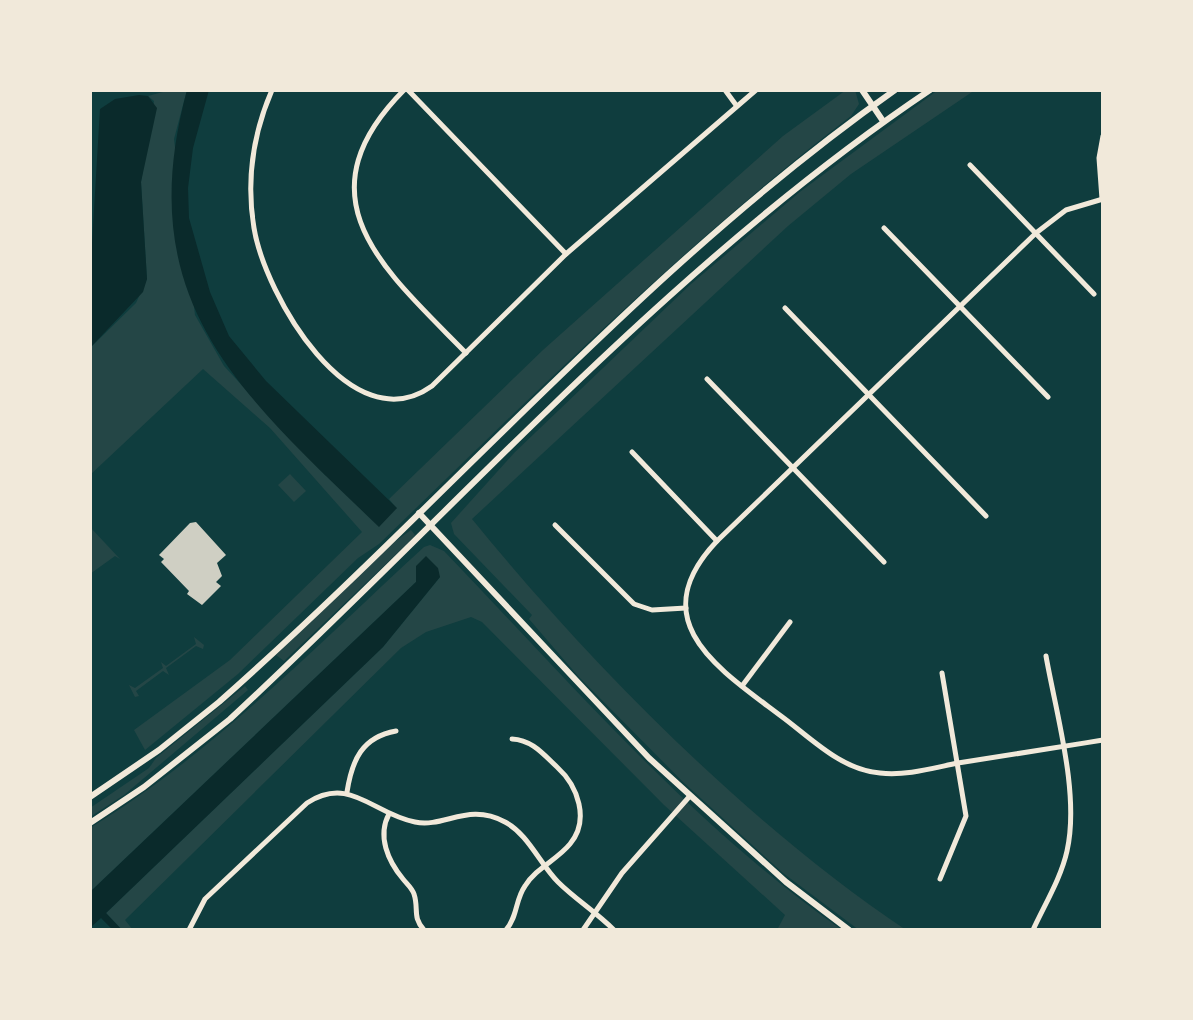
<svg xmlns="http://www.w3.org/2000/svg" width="1193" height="1020" viewBox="0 0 1193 1020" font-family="'Asap Condensed',sans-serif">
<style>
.green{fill:#244646}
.water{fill:#0a2a2b}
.building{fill:#cfcfc3}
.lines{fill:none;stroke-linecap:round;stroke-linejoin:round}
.minor{stroke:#f1e9da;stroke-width:5}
.tertiary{stroke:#f1e9da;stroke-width:6}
.secondary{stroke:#f1e9da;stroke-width:6}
</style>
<rect width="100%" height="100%" fill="#0f3d3e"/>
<g class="green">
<path d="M 170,90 L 187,90 L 174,139 L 195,315 L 224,366 L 325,475 L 397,509 L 389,499 L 543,350 L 783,136 L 846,90 L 855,90 L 859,104 L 851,116 C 682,246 532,396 379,544 L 358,558 L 238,674 L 145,750 L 134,730 L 230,660 L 362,532 L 270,428 L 203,369 L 90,475 L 90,348 L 136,303 L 147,279 L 141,182 L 154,101 L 148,96 Z"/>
<path d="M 938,90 L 975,90 L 851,174 L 788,226 L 472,519 C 592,666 748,824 906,930 L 859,930 L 783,873 L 683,782 L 578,676 L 529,619 L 532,615 L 454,534 L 451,523 L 515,452 L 691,284 L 801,191 Z"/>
<polygon points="290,474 306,491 294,502 278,485"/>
<polygon points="90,527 120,559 115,556 90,574"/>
<polygon points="411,530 415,535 412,539 284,661 276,655 393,543"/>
<path d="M 430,545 L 444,551 C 571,683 691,824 842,930 L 777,930 L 785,915 L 664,805 L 482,622 L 471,617 L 426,632 L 401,648 L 125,920 L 133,930 L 122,930 L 106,913 L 383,647 L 440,577 L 418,573 L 416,582 L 90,892 L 90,828 C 215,752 317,645 424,547 Z"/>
<polygon points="194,637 204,645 203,649 196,646 166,668 169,675 163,671 136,691 139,696 135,697 129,685 135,688 163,668 161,662 166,666 196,644"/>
<polygon points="245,686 248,690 124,795 90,817 90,808 149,768 156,758"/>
</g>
<g class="water">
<path d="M 187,90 L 209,90 L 193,148 L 188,188 L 189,218 L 210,292 L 229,336 L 266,381 L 397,508 L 379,527 C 239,392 130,301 187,90 Z"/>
<polygon points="139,95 148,96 157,108 141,182 147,279 143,292 90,348 90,277 100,109 115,99"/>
<polygon points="426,556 438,568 440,577 383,647 106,913 122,930 113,930 101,918 90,928 90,892 416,582 416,566"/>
</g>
<polygon class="building" points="196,522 226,555 217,563 222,576 216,582 221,586 202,605 187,594 189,591 161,562 164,559 159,555 190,523"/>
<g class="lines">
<g class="minor">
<path d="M 272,90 C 253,134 246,180 254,228 C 265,295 351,444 432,386 L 566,254 L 756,90"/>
<path d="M 404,90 C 296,199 386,271 466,353"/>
<polyline points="408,90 566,254"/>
<polyline points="725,90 736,105"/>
<polyline points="970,165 1094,294"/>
<polyline points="1102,199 1099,158 1103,136"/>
<path d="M 1103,199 L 1066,210 L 1036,233 L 717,541 C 641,621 719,669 781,716 C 811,738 841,770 880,773 C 906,776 933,768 958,763 C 1007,755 1055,748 1103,740"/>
<polyline points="884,228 1048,397"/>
<polyline points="785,308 986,516"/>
<polyline points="707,379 884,562"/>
<polyline points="632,452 717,541"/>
<polyline points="555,525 634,604 652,610 686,608"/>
<polyline points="742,686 790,622"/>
<path d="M 347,792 C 352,760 362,737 396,731"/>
<path d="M 389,814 C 377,836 388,861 403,879 C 407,884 412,888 414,894 C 419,909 412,917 424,930"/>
<polyline points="940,879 966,816 942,673"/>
<path d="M 189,930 L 205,899 L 307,803 C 350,775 373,814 415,822 C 445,828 468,802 505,822 C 528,834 540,864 558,882 C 575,899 596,912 614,930"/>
<path d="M 506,930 C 518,916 515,900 525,886 C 536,868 557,860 570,844 C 590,820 578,786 557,767 C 543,754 532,740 512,739"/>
<polyline points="583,930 622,873 689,797"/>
<path d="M 1033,930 C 1045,904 1061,878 1067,851 C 1080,794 1056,713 1046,656"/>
</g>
<g class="tertiary">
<polyline points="862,90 883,121"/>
<polyline points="419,513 649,758 786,882 849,930"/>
</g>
<g class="secondary">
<path d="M 90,797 L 159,750 L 219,702 C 447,501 645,266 895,90"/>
<path d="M 90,823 L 144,787 L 230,719 C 460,506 669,265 930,90"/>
</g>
</g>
<rect width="1193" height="1020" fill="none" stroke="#f1e9da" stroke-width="184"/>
</svg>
